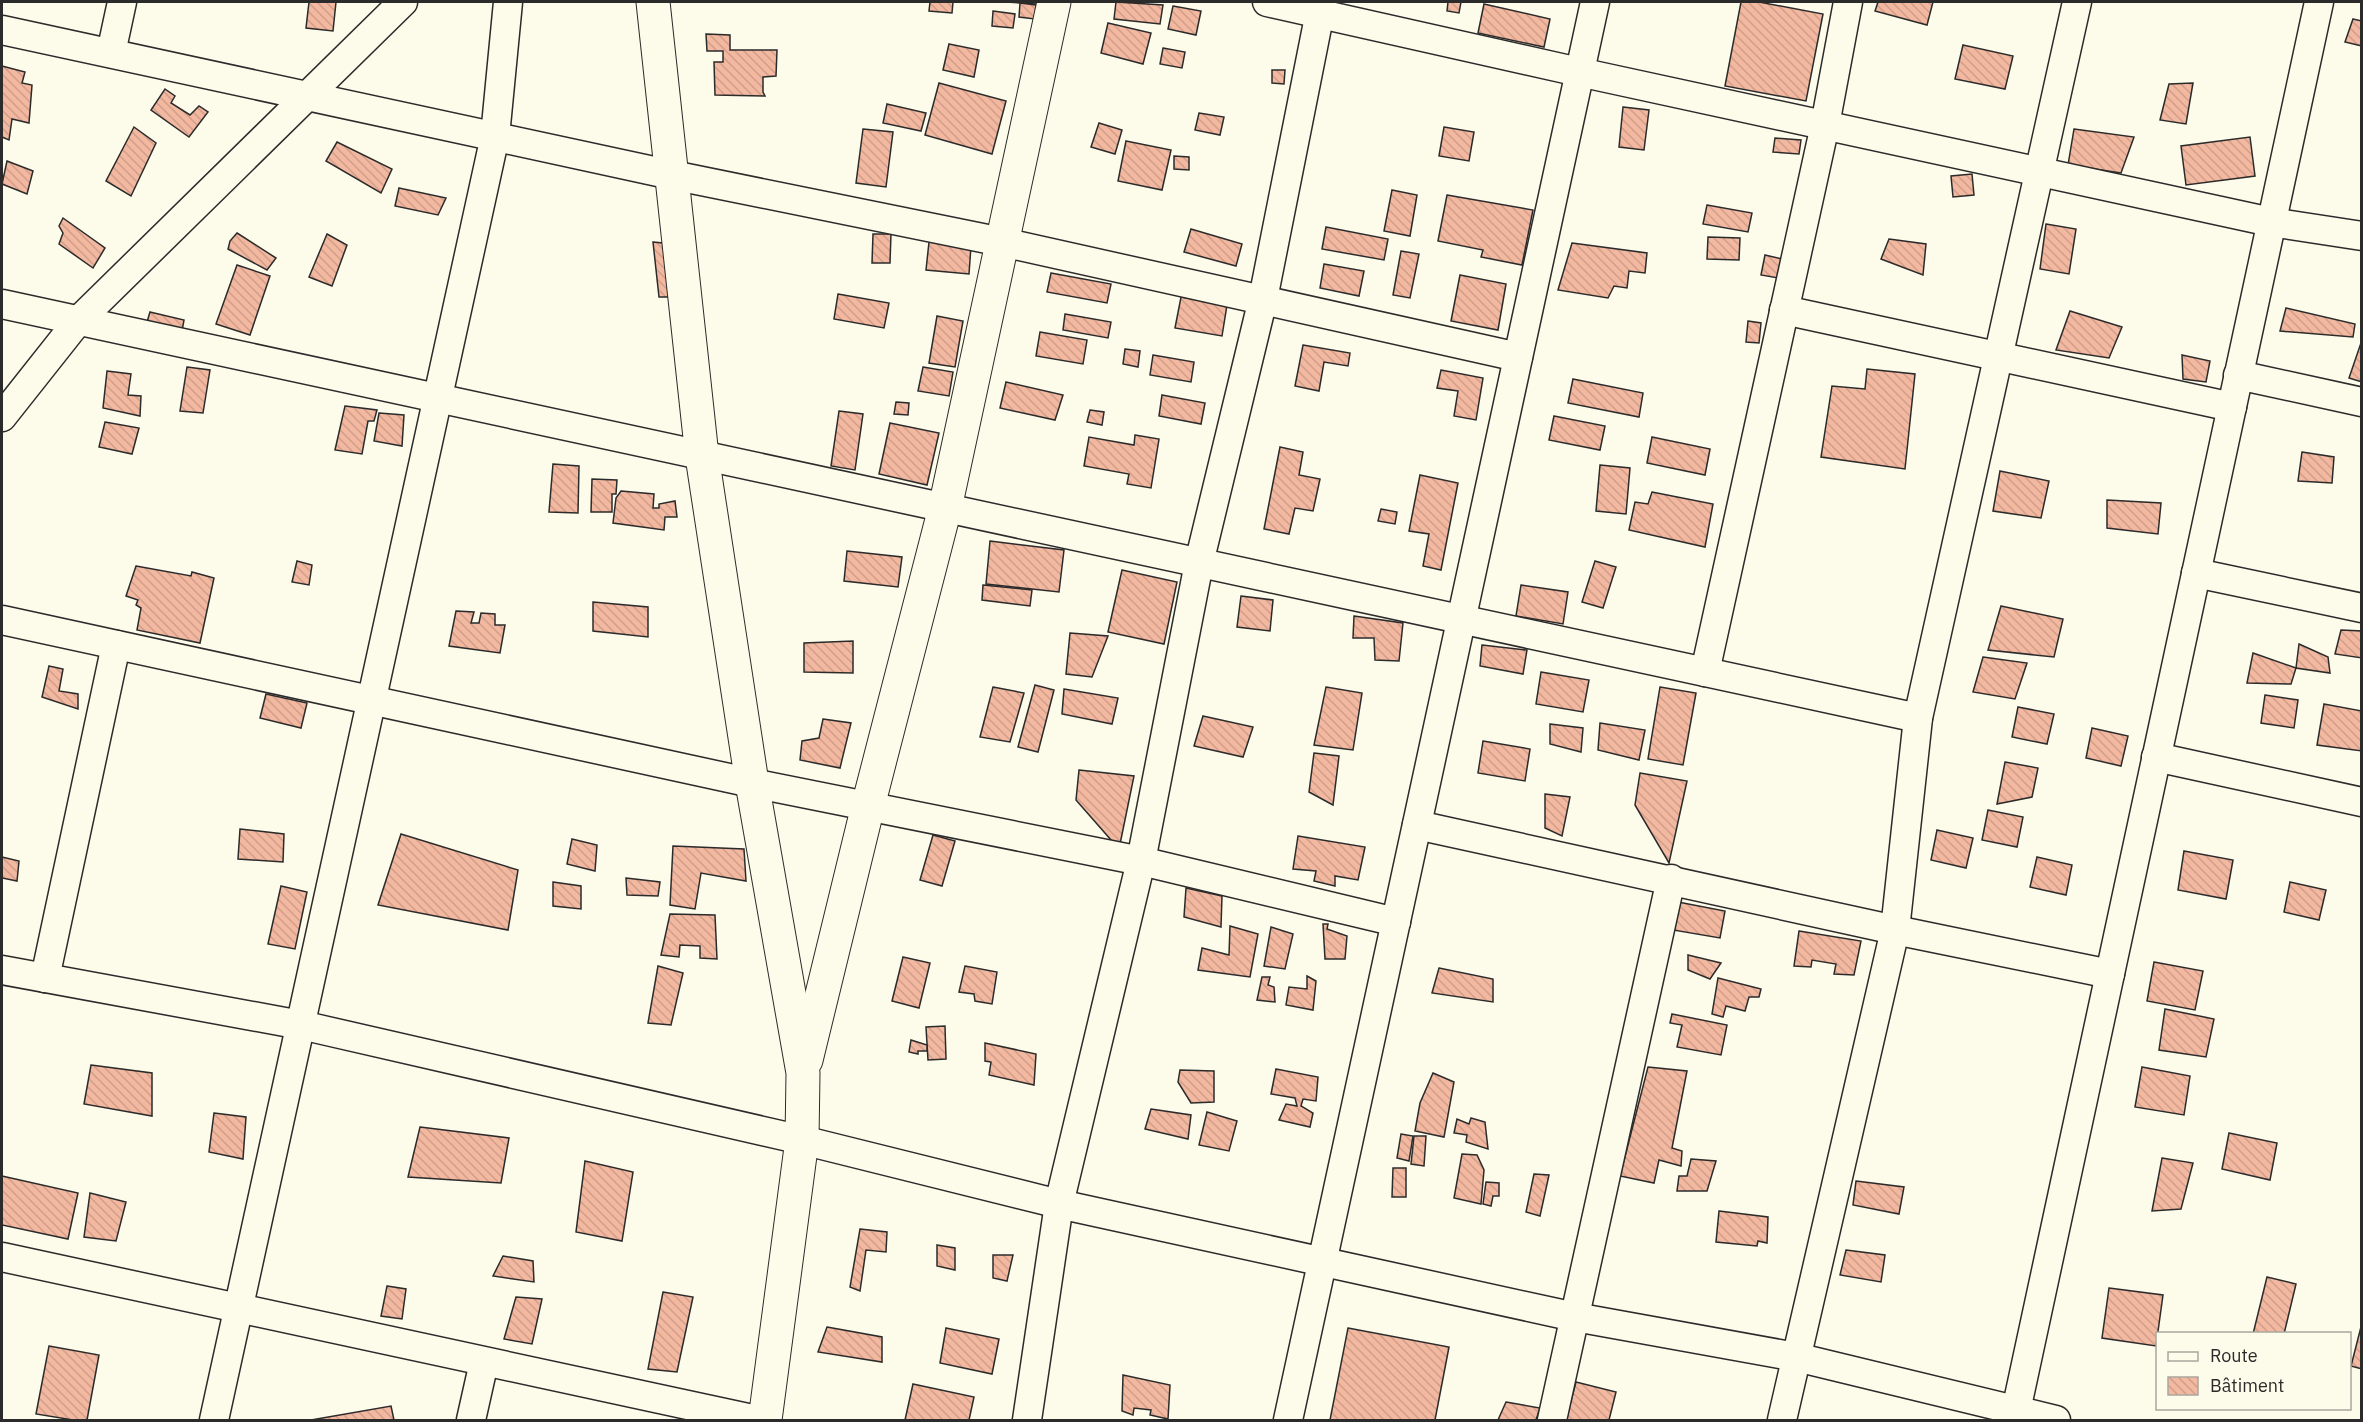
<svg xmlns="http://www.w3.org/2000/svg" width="2363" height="1422" viewBox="0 0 2363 1422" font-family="'IBM Plex Sans',sans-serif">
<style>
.building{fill:url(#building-back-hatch);stroke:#2b2b2b;stroke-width:1.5}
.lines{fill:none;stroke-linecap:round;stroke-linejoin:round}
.minor-casing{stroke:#2b2b2b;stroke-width:31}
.major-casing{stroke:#2b2b2b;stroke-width:35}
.minor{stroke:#fdfbea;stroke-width:28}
.major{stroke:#fdfbea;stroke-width:33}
</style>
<defs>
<pattern id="building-back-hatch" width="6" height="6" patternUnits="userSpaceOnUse" patternTransform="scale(1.5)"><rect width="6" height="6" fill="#f2b8a0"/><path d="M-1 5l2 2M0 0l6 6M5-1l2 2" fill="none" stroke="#d09e8a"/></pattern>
</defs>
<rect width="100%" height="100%" fill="#fdfbea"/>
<g class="building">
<polygon points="309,2 336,2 333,31 306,28"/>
<polygon points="930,2 953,2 952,13 929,11"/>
<polygon points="1006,2 1037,2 1036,4"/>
<polygon points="1116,2 1163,5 1160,24 1114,19"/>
<polygon points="1448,2 1461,2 1459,13 1447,11"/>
<polygon points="1741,2 1759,2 1823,14 1806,101 1725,86"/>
<polygon points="1878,2 1933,2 1927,25 1875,11"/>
<polygon points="1020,3 1036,5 1035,19 1019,17"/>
<polygon points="1484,4 1550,19 1544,47 1478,33"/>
<polygon points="1173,6 1201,11 1196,35 1168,29"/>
<polygon points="993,11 1015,14 1013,28 992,26"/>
<polygon points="2353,19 2362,21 2362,46 2345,42"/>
<polygon points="1108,23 1151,33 1143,64 1101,53"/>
<polygon points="706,34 730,35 730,50 777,50 776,76 763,77 763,92 765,96 715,95 714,62 723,62 723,51 707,51"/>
<polygon points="949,44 979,50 974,77 943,70"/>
<polygon points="1963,45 2013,56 2005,89 1955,79"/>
<polygon points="1163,48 1185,52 1182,68 1160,64"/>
<polygon points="2,66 25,72 22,83 32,85 29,123 12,119 9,140 2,137"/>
<polygon points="1272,70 1285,70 1284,84 1272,83"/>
<polygon points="939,83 1006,101 992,154 925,135"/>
<polygon points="2193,83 2186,124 2160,120 2169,84"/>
<polygon points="165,89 175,96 171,103 190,115 199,106 208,112 189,137 151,110"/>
<polygon points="887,104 926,113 921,131 883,123"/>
<polygon points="1623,107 1649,110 1644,150 1619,147"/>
<polygon points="1199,113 1224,117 1220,135 1195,130"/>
<polygon points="1099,123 1122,130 1115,154 1091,147"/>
<polygon points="134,127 156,143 131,196 106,181"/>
<polygon points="1444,127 1474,132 1469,161 1439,156"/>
<polygon points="863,129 893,132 886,187 856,183"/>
<polygon points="2074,129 2134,137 2121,173 2068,165"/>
<polygon points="2250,137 2255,176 2186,185 2181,146"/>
<polygon points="1775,138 1801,140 1799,154 1773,152"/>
<polygon points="1126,141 1171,150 1162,190 1118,181"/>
<polygon points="337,142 392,169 381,193 326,161"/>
<polygon points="1174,156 1189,157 1189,170 1174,169"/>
<polygon points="7,161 33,171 27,194 2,184"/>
<polygon points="1972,174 1974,195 1953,197 1951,176"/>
<polygon points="399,188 446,198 438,215 395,206"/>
<polygon points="1392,190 1417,195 1410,236 1384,231"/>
<polygon points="1447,195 1533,210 1522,265 1481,257 1483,250 1438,241"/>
<polygon points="1707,205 1752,213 1748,232 1703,224"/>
<polygon points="63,218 105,248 93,268 59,244 63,233 59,226"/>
<polygon points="2046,224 2076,229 2069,274 2040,269"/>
<polygon points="1326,227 1388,239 1384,260 1322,249"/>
<polygon points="1191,229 1242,244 1236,266 1184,252"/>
<polygon points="237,233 276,258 267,270 228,249 230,241"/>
<polygon points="327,234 347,245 332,286 309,277"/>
<polygon points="873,234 891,234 890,263 872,263"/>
<polygon points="1708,237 1740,238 1739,260 1707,259"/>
<polygon points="1889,239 1926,244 1923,275 1881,259"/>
<polygon points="653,242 663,243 669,297 659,297"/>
<polygon points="929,242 971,246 969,274 926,270"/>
<polygon points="1572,243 1647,253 1645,273 1629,271 1627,288 1614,286 1608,298 1558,290"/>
<polygon points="1401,251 1419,254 1410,298 1393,295"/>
<polygon points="1765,255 1782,259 1778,278 1761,275"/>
<polygon points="1324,264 1364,271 1359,296 1320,288"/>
<polygon points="237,265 270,276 250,335 216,324"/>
<polygon points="1051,273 1111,284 1107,303 1047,292"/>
<polygon points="1460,275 1506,284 1498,330 1451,321"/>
<polygon points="838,294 889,303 884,328 834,319"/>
<polygon points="1181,297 1227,305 1222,336 1175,328"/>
<polygon points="2286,308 2355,324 2353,337 2280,331"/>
<polygon points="2070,311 2122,327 2109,358 2056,350"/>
<polygon points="150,312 184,320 182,331 147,322"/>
<polygon points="1065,314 1111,322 1108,338 1063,330"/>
<polygon points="937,316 963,321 955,367 929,363"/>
<polygon points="1748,321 1761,323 1759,343 1746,342"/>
<polygon points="1040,332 1087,340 1083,364 1036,356"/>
<polygon points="2362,340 2362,382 2349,378"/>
<polygon points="1303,345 1350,353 1348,366 1324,362 1319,391 1295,386"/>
<polygon points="1125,349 1140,351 1138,367 1123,364"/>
<polygon points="1153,355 1194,362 1191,382 1150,375"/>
<polygon points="2182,355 2210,361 2206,382 2183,379"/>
<polygon points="187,367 210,370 203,413 180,411"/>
<polygon points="923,367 953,372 949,396 918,391"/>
<polygon points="1867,369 1915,374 1905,469 1821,457 1832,386 1865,389"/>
<polygon points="1441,370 1483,378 1476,420 1454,416 1458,391 1437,388"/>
<polygon points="107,371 131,374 128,395 141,396 140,416 103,408"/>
<polygon points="1573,379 1643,393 1639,417 1568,403"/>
<polygon points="1006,382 1063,395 1055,420 1000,408"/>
<polygon points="1162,395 1205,403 1201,424 1159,416"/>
<polygon points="896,402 909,403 908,415 894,414"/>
<polygon points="345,406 377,410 374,421 368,421 362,454 335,450"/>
<polygon points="1090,410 1104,412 1102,425 1087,422"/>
<polygon points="839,411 863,414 855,470 831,466"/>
<polygon points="379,413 404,415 402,446 374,441"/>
<polygon points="1554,416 1605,426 1600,450 1549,440"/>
<polygon points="105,422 139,428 132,454 99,447"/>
<polygon points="890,423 939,433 927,485 879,474"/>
<polygon points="1135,435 1159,439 1151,488 1127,484 1129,474 1084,466 1089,437 1134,445"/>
<polygon points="1652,437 1710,449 1705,475 1647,463"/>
<polygon points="1280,447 1303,452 1299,475 1320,479 1313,511 1295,508 1289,534 1264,529"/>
<polygon points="2302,452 2334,457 2332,483 2298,481"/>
<polygon points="553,464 579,466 578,513 549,512"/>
<polygon points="1600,465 1630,468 1626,514 1596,511"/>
<polygon points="2000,471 2049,481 2041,518 1993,511"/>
<polygon points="1420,475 1458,483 1441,570 1423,566 1429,534 1409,531"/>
<polygon points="592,479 617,480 616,494 612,494 612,512 591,512"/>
<polygon points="621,491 654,494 653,508 659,508 659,504 675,501 677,517 665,517 664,530 613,523 616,498"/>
<polygon points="1652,492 1713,504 1705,547 1629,530 1635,502 1648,504"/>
<polygon points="2107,500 2161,503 2158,534 2107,528"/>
<polygon points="1381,509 1397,512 1395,524 1378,521"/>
<polygon points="990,541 1064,550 1059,592 986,584"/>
<polygon points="847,551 902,557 898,587 844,581"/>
<polygon points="297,561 312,565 309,585 292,582"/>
<polygon points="1595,561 1616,567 1603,608 1582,602"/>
<polygon points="136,566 191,576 192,572 214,578 200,643 137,630 141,608 136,605 138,600 126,596"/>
<polygon points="1122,570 1177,582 1164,644 1108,632"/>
<polygon points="983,585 1032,590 1030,606 982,600"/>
<polygon points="1521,585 1568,592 1563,624 1516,616"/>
<polygon points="1241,596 1273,600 1270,631 1237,627"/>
<polygon points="593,602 648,607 648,637 593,631"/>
<polygon points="2001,606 2063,619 2054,657 1988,650"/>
<polygon points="456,611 474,612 471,623 479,623 481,613 495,614 495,625 505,625 500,653 449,646"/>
<polygon points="1354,616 1403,623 1399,661 1375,660 1374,638 1353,638"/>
<polygon points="2341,630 2362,631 2362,658 2335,654"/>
<polygon points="1070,633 1108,636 1092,677 1066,674"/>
<polygon points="853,641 853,673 804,672 804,643"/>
<polygon points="2299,644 2328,657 2330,673 2296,668"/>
<polygon points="1482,645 1527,650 1523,674 1480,666"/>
<polygon points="2253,653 2296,668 2291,684 2247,683"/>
<polygon points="1983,657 2027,663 2015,699 1973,692"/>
<polygon points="49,666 63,669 59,691 78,694 78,709 42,697"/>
<polygon points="1541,672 1589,680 1583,712 1536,704"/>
<polygon points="1035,685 1054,690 1038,752 1018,747"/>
<polygon points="993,687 1024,693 1010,742 980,737"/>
<polygon points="1326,687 1362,693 1353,750 1314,745"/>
<polygon points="1660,687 1696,693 1683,765 1648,759"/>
<polygon points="1064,689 1118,698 1112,724 1062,714"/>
<polygon points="266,694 307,703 301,728 260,718"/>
<polygon points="2265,695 2298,700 2294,728 2261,723"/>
<polygon points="2324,704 2362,711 2362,751 2317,745"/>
<polygon points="2018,707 2054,714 2047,744 2012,737"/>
<polygon points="1203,716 1253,727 1243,757 1194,746"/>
<polygon points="823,719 851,723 840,768 800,760 802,741 819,738"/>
<polygon points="1600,723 1645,730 1639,760 1598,750"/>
<polygon points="1550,724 1583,728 1581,752 1550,744"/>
<polygon points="2092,728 2128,736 2121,766 2086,758"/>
<polygon points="1483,741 1530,749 1525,781 1478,773"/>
<polygon points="1314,753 1339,756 1333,805 1309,792"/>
<polygon points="2005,762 2038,768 2032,797 1997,804"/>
<polygon points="1079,770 1134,776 1119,849 1076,800"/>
<polygon points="1640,773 1687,781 1669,863 1635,805"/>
<polygon points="1545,794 1570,797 1562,836 1545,828"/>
<polygon points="1988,810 2023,817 2017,847 1982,840"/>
<polygon points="240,829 284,834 283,862 238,859"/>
<polygon points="1937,830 1973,838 1966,868 1931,860"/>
<polygon points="401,834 518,870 508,930 378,905"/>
<polygon points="933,835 955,841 942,886 920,880"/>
<polygon points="1298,836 1365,847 1358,880 1335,876 1335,886 1314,881 1316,871 1293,869"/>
<polygon points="572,839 597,845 595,871 567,864"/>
<polygon points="673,846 744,849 746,881 701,873 695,909 670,905"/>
<polygon points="2184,851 2233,860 2226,899 2178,890"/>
<polygon points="2,857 19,861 17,881 2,878"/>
<polygon points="2037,857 2072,865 2066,895 2030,887"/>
<polygon points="626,878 660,882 658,896 627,895"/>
<polygon points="553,882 581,886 581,909 553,906"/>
<polygon points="2290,882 2326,890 2319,920 2284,912"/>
<polygon points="281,886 307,892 295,949 268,944"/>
<polygon points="1186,888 1222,896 1221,927 1184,917"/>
<polygon points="1678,902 1725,911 1720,938 1673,930"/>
<polygon points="670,914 715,915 717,959 700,958 700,946 680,945 679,957 661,955"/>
<polygon points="1323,924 1328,924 1327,929 1347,936 1345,959 1325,959"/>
<polygon points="1230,926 1258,934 1250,977 1198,970 1202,948 1229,955"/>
<polygon points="1271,927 1293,934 1285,969 1264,966"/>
<polygon points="1799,931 1861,941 1854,975 1834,974 1836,964 1812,960 1811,967 1794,966"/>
<polygon points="1688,955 1721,963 1710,979 1688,970"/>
<polygon points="903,957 930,963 919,1008 892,1001"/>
<polygon points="2154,962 2203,971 2195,1010 2147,1001"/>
<polygon points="658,966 683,973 671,1025 648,1023"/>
<polygon points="965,966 997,972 992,1004 975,1001 974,994 959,992"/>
<polygon points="1439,968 1493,979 1493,1002 1432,993"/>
<polygon points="1307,976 1316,981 1313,1010 1286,1005 1289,987 1307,989"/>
<polygon points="1262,977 1270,977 1268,985 1274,987 1275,1002 1257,1000"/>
<polygon points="1718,978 1761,989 1759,997 1749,997 1745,1011 1726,1006 1723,1017 1712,1014"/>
<polygon points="2165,1009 2214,1019 2206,1057 2159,1050"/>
<polygon points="1672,1014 1727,1025 1721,1055 1677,1047 1682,1025 1670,1023"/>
<polygon points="945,1026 946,1059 928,1060 926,1027"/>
<polygon points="911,1040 927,1045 927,1051 918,1051 918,1054 909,1052"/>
<polygon points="985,1043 1036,1054 1034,1085 989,1075 991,1062 985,1061"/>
<polygon points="91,1065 152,1073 152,1116 84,1104"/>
<polygon points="1648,1067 1687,1071 1672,1148 1682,1151 1681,1166 1659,1160 1654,1183 1620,1176"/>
<polygon points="2142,1067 2190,1076 2184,1115 2135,1107"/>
<polygon points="1276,1069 1318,1077 1316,1101 1303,1099 1301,1106 1313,1113 1310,1127 1279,1120 1286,1104 1297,1106 1295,1098 1271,1094"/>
<polygon points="1180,1070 1214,1071 1214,1102 1191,1103 1178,1082"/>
<polygon points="1433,1073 1454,1082 1444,1137 1415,1131 1420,1103"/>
<polygon points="1151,1109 1191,1115 1188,1139 1145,1129"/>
<polygon points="1207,1112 1237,1121 1229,1151 1199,1145"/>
<polygon points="214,1113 246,1117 243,1159 209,1152"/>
<polygon points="1471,1118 1485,1122 1488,1149 1466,1142 1467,1135 1454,1133 1457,1119 1469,1124"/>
<polygon points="420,1127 509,1138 501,1183 408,1177"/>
<polygon points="2229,1133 2277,1143 2270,1180 2222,1169"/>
<polygon points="1401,1134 1413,1136 1409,1161 1397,1158"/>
<polygon points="1414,1136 1426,1136 1424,1166 1411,1164"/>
<polygon points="1462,1154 1477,1155 1484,1170 1481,1204 1454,1198"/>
<polygon points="2162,1158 2193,1163 2181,1209 2152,1211"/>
<polygon points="1691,1159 1716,1161 1707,1191 1677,1191 1679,1176 1687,1176"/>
<polygon points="585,1161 633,1172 622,1241 576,1232"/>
<polygon points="1393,1168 1406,1168 1406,1197 1392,1197"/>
<polygon points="1534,1174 1549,1175 1540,1216 1526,1212"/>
<polygon points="2,1176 78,1193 68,1239 2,1225"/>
<polygon points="1856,1181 1904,1187 1899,1214 1853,1205"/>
<polygon points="1486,1182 1499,1183 1499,1196 1493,1196 1491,1206 1483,1204"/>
<polygon points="90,1193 126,1202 116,1241 84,1237"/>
<polygon points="1719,1211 1768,1217 1767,1243 1758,1241 1757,1246 1716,1242"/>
<polygon points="860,1229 887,1232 886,1252 866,1250 860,1291 850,1287"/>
<polygon points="937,1245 955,1248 955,1270 937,1266"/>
<polygon points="1846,1250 1885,1255 1881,1282 1840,1275"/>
<polygon points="993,1255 1013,1255 1007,1281 993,1278"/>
<polygon points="503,1256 533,1261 534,1282 493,1276"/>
<polygon points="2267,1277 2296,1284 2284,1334 2253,1334"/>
<polygon points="387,1286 406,1289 402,1319 381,1316"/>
<polygon points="2109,1288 2163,1295 2156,1346 2102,1338"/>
<polygon points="663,1292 693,1297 677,1372 648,1369"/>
<polygon points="516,1297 542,1299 532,1344 504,1339"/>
<polygon points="2362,1323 2362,1369 2351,1366"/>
<polygon points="827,1327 882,1337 882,1362 818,1352"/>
<polygon points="946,1328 999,1339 992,1374 940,1363"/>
<polygon points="1348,1328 1449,1347 1435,1420 1330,1420"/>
<polygon points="49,1346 99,1355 87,1420 73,1420 36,1414"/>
<polygon points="1123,1375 1170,1385 1168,1419 1150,1415 1151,1410 1134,1408 1133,1415 1122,1411"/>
<polygon points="1576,1382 1616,1392 1609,1420 1566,1420"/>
<polygon points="913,1384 974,1397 969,1420 905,1420"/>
<polygon points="1506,1402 1540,1408 1536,1420 1498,1420"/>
<polygon points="391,1406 394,1420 311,1420"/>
</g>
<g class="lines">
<defs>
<g id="minor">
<polyline points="1267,2 1579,72 2271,222 2362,236"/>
<polyline points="2,30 672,175 1002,242 1518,357"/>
<polyline points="111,53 122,2"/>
<polyline points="2,304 1918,718"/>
<polyline points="1784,310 2232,407"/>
<polyline points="2238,375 2362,402"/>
<polyline points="2,417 78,321 403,2"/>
<polyline points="2196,573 2362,608"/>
<polyline points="2,620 752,783 1141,861 1396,922"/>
<polyline points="1705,672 1825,125 1848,2"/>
<polyline points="2156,757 2362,802"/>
<polyline points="1417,825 1895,930 2110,974"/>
<polyline points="2,970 301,1025 802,1140 1059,1204 1575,1317 1796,1357 2056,1420"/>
<polyline points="45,978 116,645"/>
<polyline points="2,1257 757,1420"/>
<polyline points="214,1420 495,136 508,2"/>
<polyline points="471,1420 484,1362"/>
<polyline points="1027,1420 1059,1204 1141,861 1199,563 1263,299 1322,2"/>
<polyline points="1288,1420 1595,2"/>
<polyline points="1552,1420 1671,879"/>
<polyline points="1782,1420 1895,930 1918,718 2077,2"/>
<polyline points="2014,1420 2319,2"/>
</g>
<g id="major">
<polyline points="653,2 702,456 752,783 803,1073 802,1140 765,1420"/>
<polyline points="806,1060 868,806 945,508 1054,2"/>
</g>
</defs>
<use href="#minor" class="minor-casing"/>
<use href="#major" class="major-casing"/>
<use href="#minor" class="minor"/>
<use href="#major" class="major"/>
</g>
<rect width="2363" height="1422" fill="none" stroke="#2b2b2b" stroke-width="6"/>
<rect x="2156" y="1332" width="195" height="78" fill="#fdfbea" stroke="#a9a89e" stroke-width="1.5"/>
<rect x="2168" y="1352" width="30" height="9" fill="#fdfbea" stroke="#a9a89e" stroke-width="1.5"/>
<text x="2210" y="1362" font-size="18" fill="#2b2b2b">Route</text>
<rect x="2168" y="1377" width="30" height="18" fill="url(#building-back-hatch)" stroke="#a9a89e" stroke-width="1.5"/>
<text x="2210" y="1392" font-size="18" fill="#2b2b2b">Bâtiment</text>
</svg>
